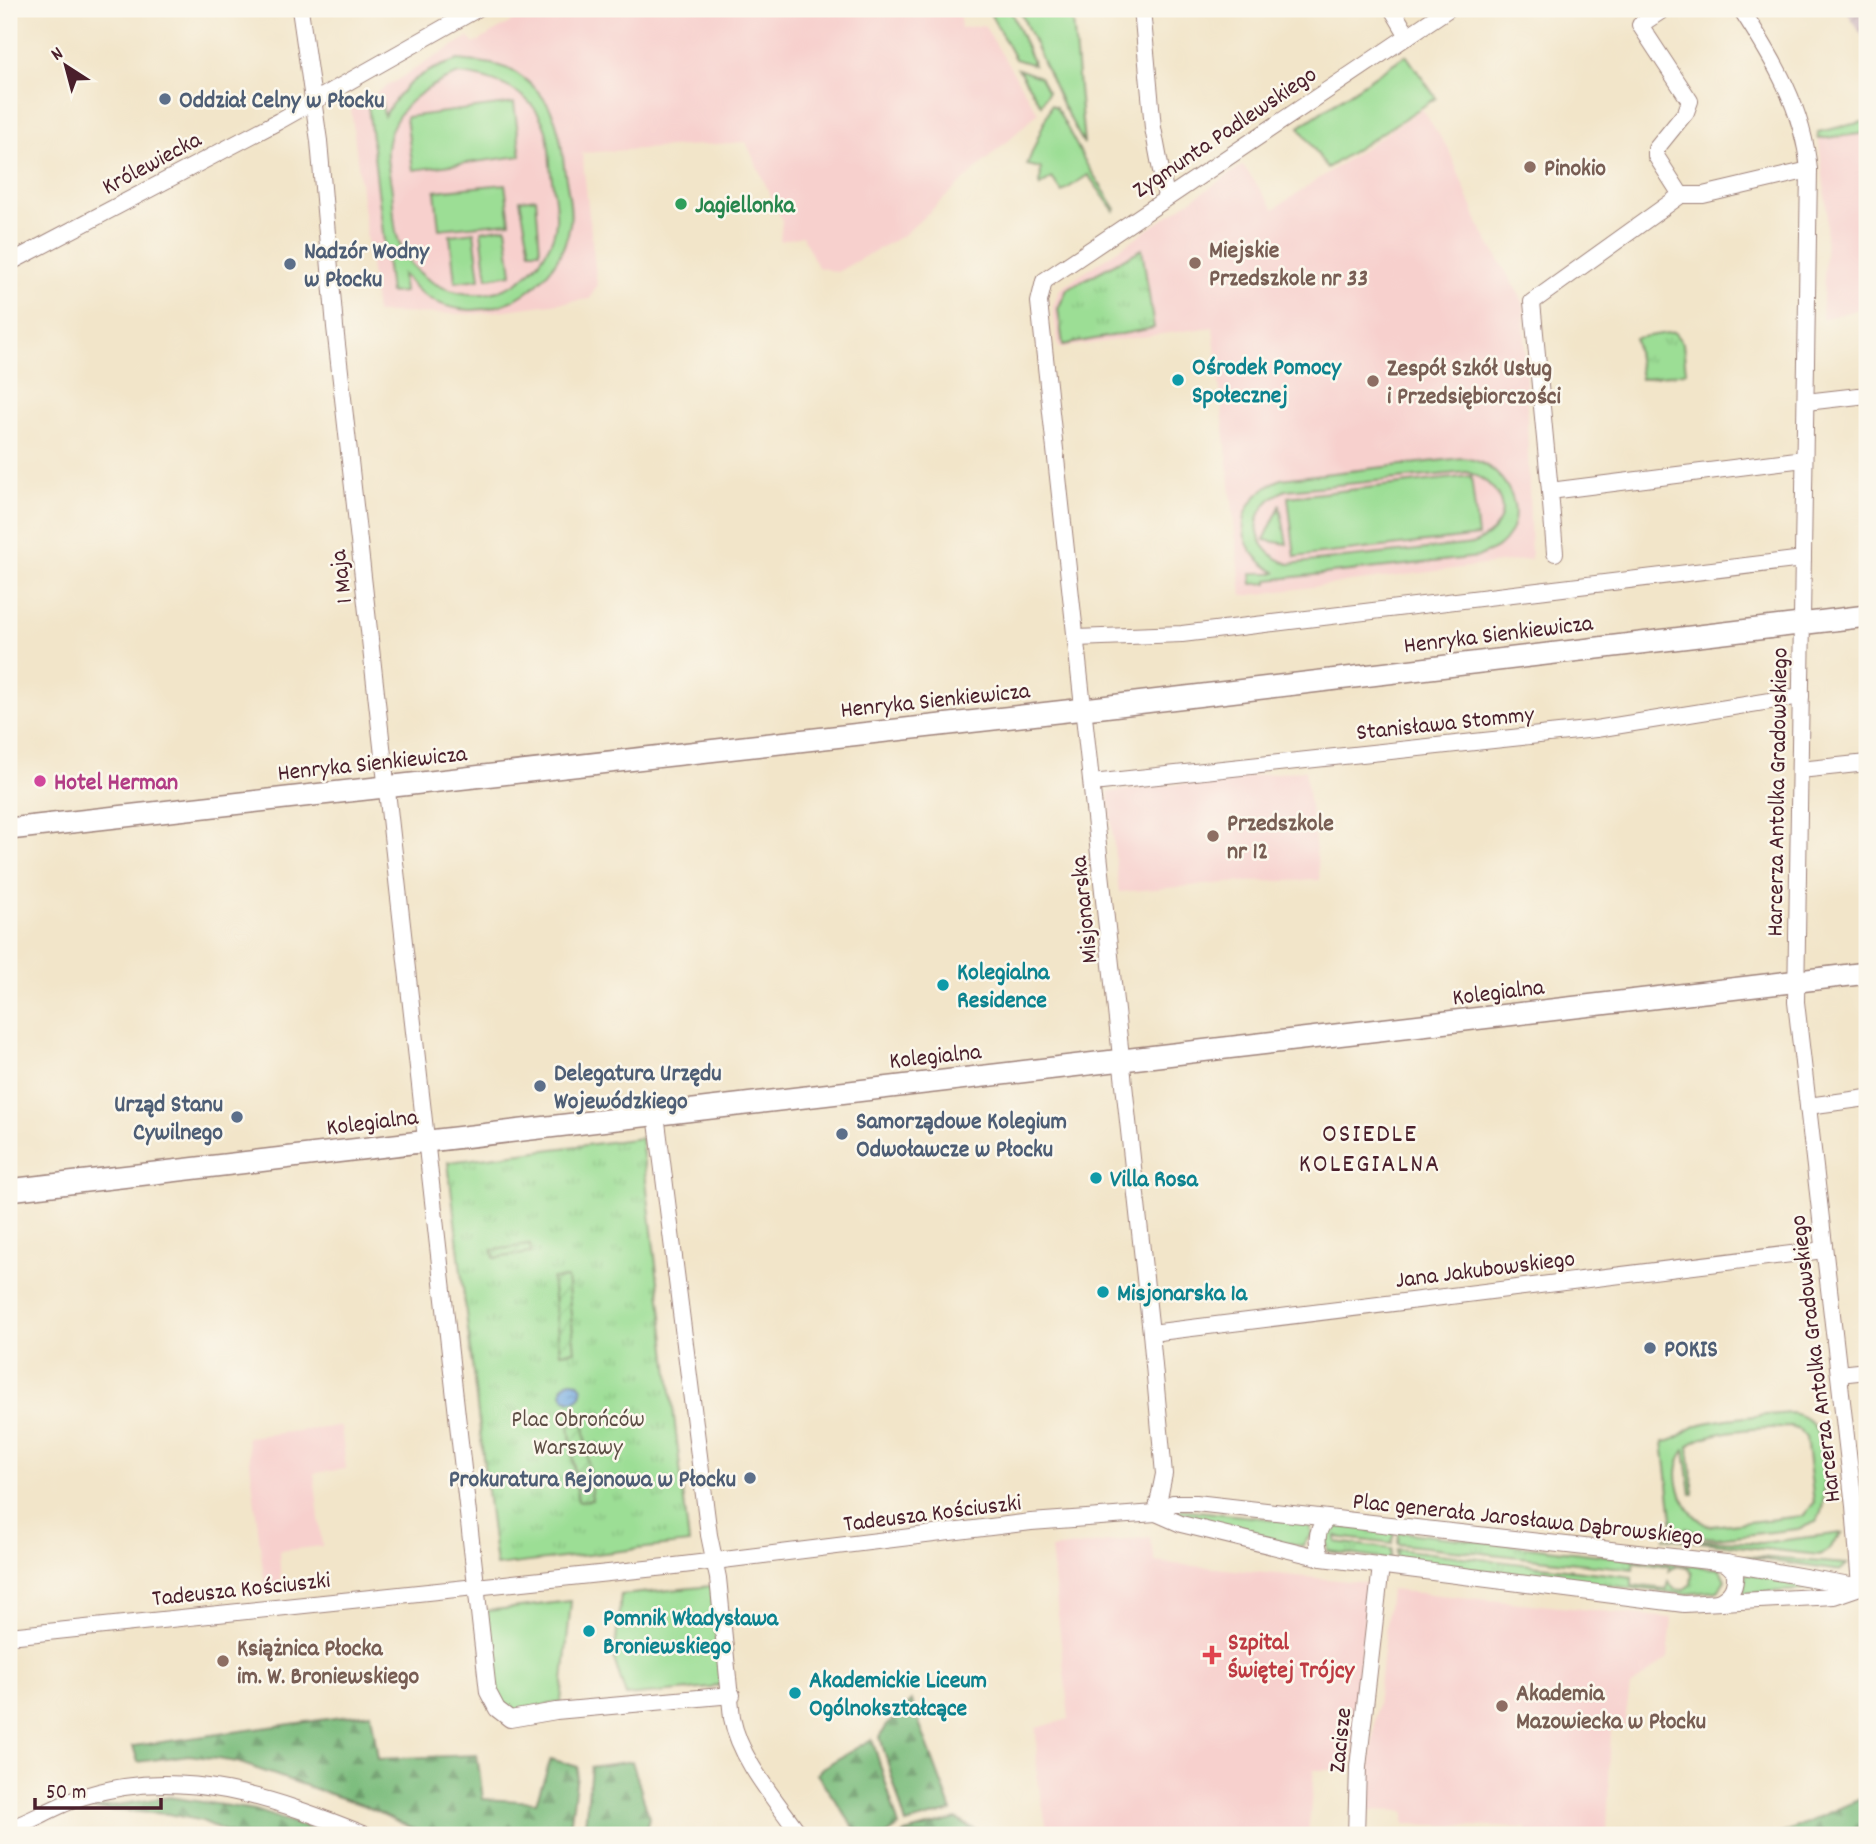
<svg xmlns="http://www.w3.org/2000/svg" width="1876" height="1844" viewBox="0 0 1876 1844" font-family="Dekko,sans-serif">
<style>
.built{fill:#f7d0cd}
.industrial{fill:url(#industrial-furrows)}
.grass{fill:#9cde95;stroke:#737e60;stroke-width:2;fill-rule:evenodd}
.forest{fill:url(#forest-firs);stroke:#646e54;stroke-width:2}
.park{fill:url(#park-tufts);stroke:#737e60;stroke-width:2}
.garden{fill:url(#garden-furrows);stroke:#737e60;stroke-width:2}
.water{fill:url(#water-ripples);stroke:#5e6586;stroke-width:2}
.lines{fill:none;stroke-linecap:round;stroke-linejoin:round}
.street-casing{stroke:#9e827a;stroke-width:18}
.secondary-casing{stroke:#9e827a;stroke-width:24}
.street{stroke:#fff;stroke-width:16}
.secondary{stroke:#fff;stroke-width:21}
.service-dot{fill:#5c6f8a;stroke:#fbf7ec;stroke-width:2.5}
.education-dot{fill:#8d6e63;stroke:#fbf7ec;stroke-width:2.5}
.leisure-dot{fill:#2e9e5b;stroke:#fbf7ec;stroke-width:2.5}
.culture-dot{fill:#0f9aa8;stroke:#fbf7ec;stroke-width:2.5}
.hotel-dot{fill:#d1479c;stroke:#fbf7ec;stroke-width:2.5}
.health-dot{fill:#e0444e;stroke:#fbf7ec;stroke-width:2.5}
.labels{text-anchor:middle;stroke-width:5;stroke-linejoin:round;paint-order:stroke}
.service-label{font-size:24px;font-weight:bold;fill:#4e5e75;stroke:#fbf7ec;text-anchor:start}
.street-label{font-size:24px;fill:#4a1f2b;stroke:#fbf7ec}
.education-label{font-size:24px;font-weight:bold;fill:#785e54;stroke:#fbf7ec;text-anchor:start}
.leisure-label{font-size:24px;font-weight:bold;fill:#27864d;stroke:#fbf7ec;text-anchor:start}
.culture-label{font-size:24px;font-weight:bold;fill:#0d838f;stroke:#fbf7ec;text-anchor:start}
.hotel-label{font-size:24px;font-weight:bold;fill:#b23c85;stroke:#fbf7ec;text-anchor:start}
.park-label{font-size:24px;fill:#5e4f46;stroke:#fbf7ec}
.health-label{font-size:24px;font-weight:bold;fill:#be3a42;stroke:#fbf7ec;text-anchor:start}
.neighbourhood-label{font-size:26px;letter-spacing:2px;fill:#4a1f2b;stroke:#fbf7ec}
</style>
<defs>
<pattern id="industrial-furrows" width="10" height="10" patternUnits="userSpaceOnUse" patternTransform="scale(1.75)"><rect width="10" height="10" fill="#d2bec3"/><path d="M-1 1l2-2M0 10L10 0M9 11l2-2" fill="none" stroke="#b6a3a8"/></pattern>
<pattern id="forest-firs" width="22" height="20" patternUnits="userSpaceOnUse" patternTransform="scale(1.75)"><rect width="22" height="20" fill="#7dbd7e"/><path d="M5 1l3.5 6h-7zM16 11l3.5 6h-7z" fill="#689967"/></pattern>
<pattern id="park-tufts" width="24" height="20" patternUnits="userSpaceOnUse" patternTransform="scale(1.75)"><rect width="24" height="20" fill="#9cde95"/><path d="M3 7l-1-3M5 7V3M7 7l1-3M15 17l-1-3M17 17v-4M19 17l1-3" fill="none" stroke="#88be81"/></pattern>
<pattern id="garden-furrows" width="10" height="10" patternUnits="userSpaceOnUse" patternTransform="scale(1.75)"><rect width="10" height="10" fill="#9cde95"/><path d="M-1 1l2-2M0 10L10 0M9 11l2-2" fill="none" stroke="#88be81"/></pattern>
<pattern id="water-ripples" width="26" height="14" patternUnits="userSpaceOnUse" patternTransform="scale(1.75)"><rect width="26" height="14" fill="#73abe2"/><path d="M2 4q2-2 4 0t4 0M15 11q2-2 4 0t4 0" fill="none" stroke="#608bb7"/></pattern>
</defs>
<rect width="100%" height="100%" fill="#fbf7ec"/>
<filter id="ink" filterUnits="userSpaceOnUse"><feTurbulence type="fractalNoise" baseFrequency=".0143" numOctaves="2"/><feDisplacementMap in="SourceGraphic" scale="14" xChannelSelector="R" yChannelSelector="G"/><feConvolveMatrix kernelMatrix="1 2 1 2 8 2 1 2 1" color-interpolation-filters="sRGB"/></filter>
<filter id="wash" filterUnits="userSpaceOnUse"><feTurbulence type="fractalNoise" baseFrequency=".00686" numOctaves="4" result="noise"/><feDisplacementMap in="SourceGraphic" scale="28" xChannelSelector="R" yChannelSelector="G"/><feGaussianBlur stdDeviation="1.57" result="paint"/><feColorMatrix in="noise" values="0 0 0 0 0 0 0 0 0 0 0 0 0 0 0 0 0 1.4 0 .05"/><feComposite in="paint" operator="in"/></filter>
<g filter="url(#wash)">
<rect width="100%" height="100%" fill="#f2e5c9"/>
<g class="built">
<polygon points="533,9 959,9 961,28 984,25 1038,113 905,234 837,272 818,267 802,236 780,241 782,221 746,142 582,153 597,284 590,299 476,314 376,313 351,108 468,37 474,44"/>
<polygon points="1422,109 1449,150 1480,227 1524,303 1531,559 1242,596 1213,327 1059,348 1053,307 1060,289 1243,165 1274,209"/>
<polygon points="1867,121 1867,307 1822,319 1827,211 1818,132"/>
<polygon points="1305,770 1320,880 1239,882 1119,892 1108,792"/>
<polygon points="341,1426 346,1469 314,1473 322,1546 279,1551 281,1585 265,1587 247,1437"/>
<polygon points="1150,1537 1155,1562 1368,1583 1352,1770 1314,1770 1308,1835 1048,1835 1037,1777 1036,1728 1069,1719 1051,1549"/>
<polygon points="1390,1590 1672,1618 1668,1658 1630,1687 1624,1728 1611,1727 1607,1835 1526,1835 1526,1828 1405,1824 1405,1811 1365,1810"/>
</g>
<polygon class="industrial" points="1845,9 1867,9 1867,39 1864,39"/>
<g class="grass">
<polygon points="1010,9 1034,65 1015,59 991,15 991,9"/>
<polygon points="1019,9 1072,9 1084,144 1063,106"/>
<polygon points="1406,55 1436,98 1327,168 1299,127"/>
<path d="M 458,60 C 477,62 503,63 519,75 C 554,99 560,128 564,166 C 566,184 573,207 570,224 C 560,289 484,334 425,296 C 417,291 410,281 402,274 L 404,292 L 390,293 L 368,105 L 382,103 L 384,116 C 405,82 420,72 458,60 ZM 459,74 C 495,78 534,91 546,131 C 550,144 549,160 551,173 C 553,188 557,205 556,221 C 555,243 539,265 523,278 C 482,311 414,291 398,239 C 393,225 394,207 392,192 C 391,179 386,163 387,150 C 390,109 425,86 459,74 Z"/>
<polygon points="1018,69 1040,77 1048,92 1041,105"/>
<polygon points="514,103 521,156 413,170 406,117"/>
<polygon points="1051,105 1056,107 1087,165 1116,209 1114,211 1088,175 1062,192 1052,178 1040,186 1041,168 1027,165"/>
<polygon points="1867,121 1867,133 1819,139 1818,132"/>
<polygon points="505,184 510,222 439,229 435,191"/>
<polygon points="536,198 540,251 530,251 520,200"/>
<polygon points="506,227 512,274 487,278 481,231"/>
<polygon points="474,232 480,279 455,282 450,235"/>
<path d="M 1462,458 C 1503,460 1536,516 1498,547 C 1493,551 1484,553 1478,557 L 1268,580 L 1268,583 L 1252,584 L 1251,573 L 1277,573 C 1231,548 1233,501 1281,479 ZM 1467,472 C 1508,486 1516,525 1473,544 L 1289,564 C 1249,551 1246,506 1286,490 Z"/>
<polygon points="1471,476 1478,536 1295,557 1288,497"/>
<polygon points="1280,506 1287,544 1264,540"/>
<path d="M 1789,1413 C 1801,1414 1810,1419 1816,1430 C 1825,1447 1829,1507 1816,1522 L 1798,1529 L 1717,1538 L 1704,1537 L 1686,1528 L 1685,1534 L 1674,1535 L 1663,1442 C 1679,1441 1686,1428 1701,1424 C 1729,1417 1760,1416 1789,1413 ZM 1791,1427 L 1800,1430 L 1806,1438 L 1814,1503 L 1803,1516 L 1711,1526 C 1684,1517 1666,1474 1685,1450 L 1691,1494 L 1694,1494 L 1689,1446 C 1707,1429 1765,1428 1791,1427 Z"/>
<polygon points="1179,1509 1308,1523 1312,1534 1302,1546 1183,1518 1177,1514"/>
<polygon points="1842,1533 1827,1551 1819,1555 1664,1538 1761,1543"/>
<polygon points="1732,1555 1846,1564 1847,1564 1841,1570 1834,1570"/>
<polygon points="1746,1573 1840,1588 1744,1593"/>
<polygon points="711,1586 721,1684 711,1688 626,1696 614,1659 621,1595"/>
<polygon points="571,1601 561,1702 512,1712 496,1698 486,1611"/>
</g>
<g class="forest">
<polygon points="911,1701 952,1811 906,1824 880,1737 887,1725"/>
<polygon points="371,1713 378,1759 477,1755 483,1799 536,1802 551,1759 578,1767 569,1835 427,1835 365,1806 237,1762 189,1755 138,1762 133,1746"/>
<polygon points="872,1739 899,1826 886,1835 859,1835 817,1774 822,1768"/>
<polygon points="632,1761 649,1817 645,1835 584,1835 591,1767"/>
<polygon points="1867,1796 1867,1825 1844,1835 1779,1835"/>
<polygon points="169,1797 255,1810 329,1835 234,1835 202,1821 169,1814 91,1809"/>
<polygon points="956,1819 985,1835 902,1835 905,1833"/>
</g>
<g class="park">
<polygon points="1142,249 1154,328 1063,345 1058,309 1067,289"/>
<polygon points="1674,332 1683,344 1686,372 1641,379 1635,338"/>
<polygon points="641,1138 689,1543 496,1566 448,1162"/>
<polygon points="1336,1526 1394,1531 1392,1544 1336,1537 1336,1542 1392,1549 1390,1560 1328,1551 1326,1532"/>
<polygon points="1399,1532 1720,1569 1725,1580 1718,1591 1684,1594 1396,1561 1397,1549 1632,1577 1632,1585 1666,1589 1668,1581 1674,1589 1683,1590 1691,1584 1692,1574 1687,1567 1677,1565 1669,1571 1669,1566 1634,1562 1633,1569 1398,1544"/>
</g>
<g class="garden">
<polygon points="530,1245 531,1253 494,1258 493,1250"/>
<polygon points="567,1278 575,1351 560,1353 552,1279"/>
<polygon points="584,1423 592,1500 578,1501 569,1425"/>
</g>
<circle class="water" cx="572" cy="1391" r="10"/>
</g>
<g filter="url(#ink)">
<g class="lines">
<defs>
<g id="street">
<polyline points="300,9 319,141 335,327 488,1692 497,1709 510,1719 556,1711 732,1695"/>
<polyline points="1142,9 1153,128 1166,197"/>
<polyline points="1392,9 1408,36"/>
<polyline points="1664,9 1640,25 1690,101 1686,112 1656,149 1656,156 1681,195 1703,195 1809,170"/>
<path d="M 1741,9 C 1774,60 1803,108 1809,170 L 1796,1002 L 1854,1506 L 1860,1587"/>
<polyline points="9,263 279,121 477,9"/>
<polyline points="1806,402 1867,395"/>
<polyline points="1550,491 1532,302 1681,195"/>
<polyline points="1555,553 1550,491 1804,459"/>
<polyline points="1076,638 1182,634 1803,559"/>
<polyline points="1800,770 1867,763"/>
<polyline points="1092,783 1596,729 1801,696"/>
<polyline points="1808,1106 1867,1098"/>
<path d="M 656,1114 L 709,1535 L 718,1578 L 732,1718 C 740,1760 776,1800 800,1835"/>
<polyline points="1151,1333 1824,1250"/>
<polyline points="1839,1374 1867,1371"/>
<polyline points="1156,1513 1164,1474 1151,1333 1039,302 1044,281 1448,9"/>
<polyline points="1156,1513 1181,1524 1322,1558 1684,1604 1834,1596 1860,1587"/>
<path d="M 1322,1558 C 1316,1545 1315,1531 1326,1520"/>
<path d="M 1718,1602 C 1732,1595 1736,1587 1735,1572 L 1726,1563"/>
<polyline points="9,1636 675,1566 1031,1522 1156,1513 1173,1503 1196,1503 1726,1563 1867,1588"/>
<path d="M 9,1829 C 34,1820 57,1805 82,1797 C 180,1764 276,1799 366,1835"/>
<polyline points="1356,1835 1358,1767 1381,1566"/>
</g>
<g id="secondary">
<polyline points="9,829 1102,707 1867,616"/>
<polyline points="9,1190 1867,973"/>
</g>
</defs>
<use href="#street" class="street-casing"/>
<use href="#secondary" class="secondary-casing"/>
<use href="#street" class="street"/>
<use href="#secondary" class="secondary"/>
</g>
</g>
<g class="service-dot">
<circle cx="165" cy="99" r="7"/>
<circle cx="290" cy="264" r="7"/>
<circle cx="540" cy="1086" r="7"/>
<circle cx="237" cy="1117" r="7"/>
<circle cx="842" cy="1134" r="7"/>
<circle cx="1650" cy="1348" r="7"/>
<circle cx="750" cy="1478" r="7"/>
</g>
<g class="education-dot">
<circle cx="1530" cy="167" r="7"/>
<circle cx="1195" cy="263" r="7"/>
<circle cx="1373" cy="381" r="7"/>
<circle cx="1213" cy="836" r="7"/>
<circle cx="223" cy="1661" r="7"/>
<circle cx="1502" cy="1706" r="7"/>
</g>
<circle class="leisure-dot" cx="681" cy="204" r="7"/>
<g class="culture-dot">
<circle cx="1178" cy="380" r="7"/>
<circle cx="943" cy="985" r="7"/>
<circle cx="1096" cy="1178" r="7"/>
<circle cx="1103" cy="1292" r="7"/>
<circle cx="589" cy="1631" r="7"/>
<circle cx="795" cy="1693" r="7"/>
</g>
<circle class="hotel-dot" cx="40" cy="781" r="7"/>
<path class="health-dot" d="M1208.5 1644.5h7v7h7v7h-7v7h-7v-7h-7v-7h7z"/>
<g class="labels">
<g class="service-label">
<text x="179" y="107">Oddział Celny w Płocku</text>
<text x="304" y="258">Nadzór Wodny<tspan x="304" dy="28">w Płocku</tspan></text>
<text x="554" y="1080">Delegatura Urzędu<tspan x="554" dy="28">Wojewódzkiego</tspan></text>
<text x="223" y="1111" text-anchor="end">Urząd Stanu<tspan x="223" dy="28">Cywilnego</tspan></text>
<text x="856" y="1128">Samorządowe Kolegium<tspan x="856" dy="28">Odwoławcze w Płocku</tspan></text>
<text x="1664" y="1356">POKIS</text>
<text x="736" y="1486" text-anchor="end">Prokuratura Rejonowa w Płocku</text>
</g>
<g class="street-label">
<text transform="translate(1224 131) rotate(-34)" y="8">Zygmunta Padlewskiego</text>
<text transform="translate(151 162) rotate(-28)" y="8">Królewiecka</text>
<text transform="translate(340 577) rotate(-97)" y="8">1 Maja</text>
<text transform="translate(1498 633) rotate(-7)" y="8">Henryka Sienkiewicza</text>
<text transform="translate(935 699) rotate(-6)" y="8">Henryka Sienkiewicza</text>
<text transform="translate(1445 722) rotate(-6)" y="8">Stanisława Stommy</text>
<text transform="translate(372 762) rotate(-6)" y="8">Henryka Sienkiewicza</text>
<text transform="translate(1776 792) rotate(-89)" y="8">Harcerza Antolka Gradowskiego</text>
<text transform="translate(1083 910) rotate(-96)" y="8">Misjonarska</text>
<text transform="translate(1498 991) rotate(-7)" y="8">Kolegialna</text>
<text transform="translate(935 1055) rotate(-6)" y="8">Kolegialna</text>
<text transform="translate(372 1121) rotate(-7)" y="8">Kolegialna</text>
<text transform="translate(1485 1268) rotate(-7)" y="8">Jana Jakubowskiego</text>
<text transform="translate(1814 1359) rotate(-97)" y="8">Harcerza Antolka Gradowskiego</text>
<text transform="translate(932 1512) rotate(-7)" y="8">Tadeusza Kościuszki</text>
<text transform="translate(1528 1518) rotate(6)" y="8">Plac generała Jarosława Dąbrowskiego</text>
<text transform="translate(241 1588) rotate(-6)" y="8">Tadeusza Kościuszki</text>
<text transform="translate(1339 1740) rotate(-84)" y="8">Zacisze</text>
</g>
<g class="education-label">
<text x="1544" y="175">Pinokio</text>
<text x="1209" y="257">Miejskie<tspan x="1209" dy="28">Przedszkole nr 33</tspan></text>
<text x="1387" y="375">Zespół Szkół Usług<tspan x="1387" dy="28">i Przedsiębiorczości</tspan></text>
<text x="1227" y="830">Przedszkole<tspan x="1227" dy="28">nr 12</tspan></text>
<text x="237" y="1655">Książnica Płocka<tspan x="237" dy="28">im. W. Broniewskiego</tspan></text>
<text x="1516" y="1700">Akademia<tspan x="1516" dy="28">Mazowiecka w Płocku</tspan></text>
</g>
<g class="leisure-label">
<text x="695" y="212">Jagiellonka</text>
</g>
<g class="culture-label">
<text x="1192" y="374">Ośrodek Pomocy<tspan x="1192" dy="28">Społecznej</tspan></text>
<text x="957" y="979">Kolegialna<tspan x="957" dy="28">Residence</tspan></text>
<text x="1110" y="1186">Villa Rosa</text>
<text x="1117" y="1300">Misjonarska 1a</text>
<text x="603" y="1625">Pomnik Władysława<tspan x="603" dy="28">Broniewskiego</tspan></text>
<text x="809" y="1687">Akademickie Liceum<tspan x="809" dy="28">Ogólnokształcące</tspan></text>
</g>
<g class="hotel-label">
<text x="54" y="789">Hotel Herman</text>
</g>
<g class="park-label">
<text x="578" y="1426">Plac Obrońców<tspan x="578" dy="28">Warszawy</tspan></text>
</g>
<g class="health-label">
<text x="1228" y="1649">Szpital<tspan x="1228" dy="28">Świętej Trójcy</tspan></text>
</g>
<g class="neighbourhood-label">
<text x="1370" y="1141">OSIEDLE<tspan x="1370" dy="30">KOLEGIALNA</tspan></text>
</g>
</g>
<rect width="1876" height="1844" fill="none" stroke="#fbf7ec" stroke-width="35"/>
<g transform="translate(66 66) rotate(324)" stroke="#fbf7ec" stroke-width="5" paint-order="stroke">
<path d="M0-5L12 26L0 18L-12 26Z" fill="#4a1f2b"/>
<text y="-10" font-size="19" font-weight="bold" text-anchor="middle" fill="#4a1f2b">N</text>
</g>
<path d="M35 1798v10h126v-10" fill="none" stroke="#4a1f2b" stroke-width="3.5"/>
<text x="46" y="1798" font-size="21" fill="#4a1f2b" stroke="#fbf7ec" stroke-width="5" paint-order="stroke">50 m</text>
</svg>
